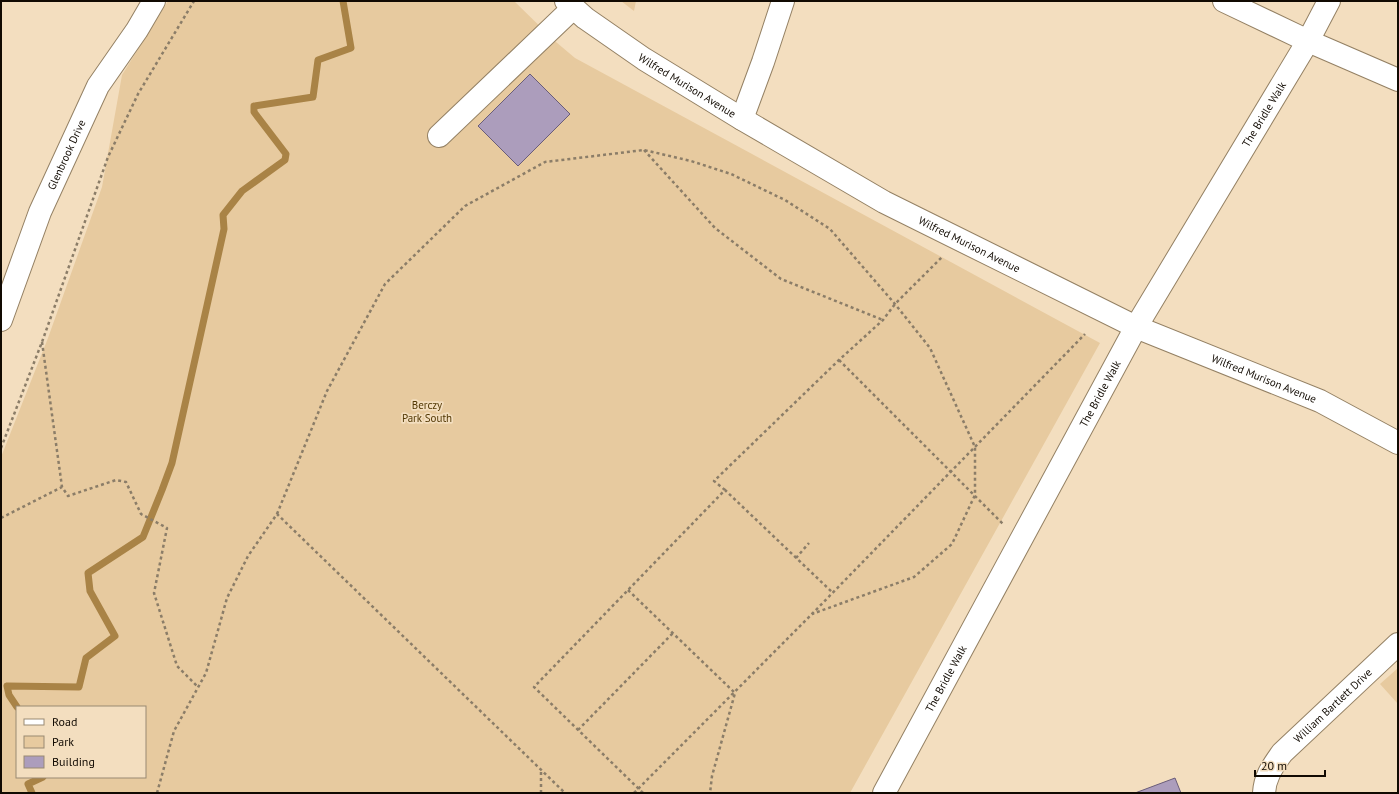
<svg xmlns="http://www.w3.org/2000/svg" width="1399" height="794" viewBox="0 0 1399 794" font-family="'PT Sans',sans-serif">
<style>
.green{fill:#e7ca9f;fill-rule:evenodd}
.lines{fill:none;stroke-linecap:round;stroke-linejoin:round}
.stream{stroke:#a98346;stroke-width:7}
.building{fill:#ac9dbc;stroke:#6a5d79}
.minor-casing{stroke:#948164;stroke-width:24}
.path{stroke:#8b7d68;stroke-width:2.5;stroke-dasharray:3 3;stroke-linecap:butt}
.minor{stroke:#fff;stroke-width:22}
.labels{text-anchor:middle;stroke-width:3.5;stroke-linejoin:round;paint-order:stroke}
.street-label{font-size:11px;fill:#110a02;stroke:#f3debf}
.park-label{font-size:11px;fill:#523804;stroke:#f3debf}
</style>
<rect width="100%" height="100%" fill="#f3debf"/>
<g class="green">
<path d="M 168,1 L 514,1 L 556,42 L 575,58 L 1100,343 L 850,793 L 1,793 L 1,457 L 48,338 L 102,187 L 122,75 ZM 17,707 L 145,707 L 145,777 L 17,777 Z"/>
<polygon points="621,1 636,1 634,11"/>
<polygon points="1398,668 1398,704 1380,684"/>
</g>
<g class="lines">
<g class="stream">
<polyline points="17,707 9,695 7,686 79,687 86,658 115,636 90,591 88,573 143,537 162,490 172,463 224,229 223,215 242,191 285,160 286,154 254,112 254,106 313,97 318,60 351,48 343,1"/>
<polyline points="32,793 28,784 43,777"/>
</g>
</g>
<g class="building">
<polygon points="530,74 570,114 518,166 478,126"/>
<polygon points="1175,778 1181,793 1135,793"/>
</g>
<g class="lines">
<defs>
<g id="minor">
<path id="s1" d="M 566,1 L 585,18 L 644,59 L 742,119 L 884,202 L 1136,327 L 1320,401 L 1398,443"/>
<polyline points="1224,1 1308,41 1398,80"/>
<polyline points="742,119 763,62 783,1"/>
<polyline points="439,136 573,8"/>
<path id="s2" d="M 1,320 L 40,212 L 98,86 L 137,30 L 154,1"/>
<path id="s3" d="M 884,793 L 1136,327 L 1308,41 L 1329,1"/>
<path id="s4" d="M 1264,793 C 1265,776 1273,766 1282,753 L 1398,644"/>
</g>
</defs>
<use href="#minor" class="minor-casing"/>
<g class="path">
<polyline points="644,150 715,228 781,279 883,320"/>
<polyline points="42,342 62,487 68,496 116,480 126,482 141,514 167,528 154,593 177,666 198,687"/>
<polyline points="839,360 1004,525"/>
<polyline points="1,448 42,342 108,157 138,94 194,1"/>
<polyline points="725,490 714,481 839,360 883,320 895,304 943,256"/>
<polyline points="277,514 327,391 385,284 465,206 545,162 644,150 691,161 731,174 785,200 830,229 895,304 930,348 975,447 975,495 952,544 914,577 812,614"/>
<polyline points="1,518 62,487"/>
<polyline points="796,558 809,543"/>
<polyline points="628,590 735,693 712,776 710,793"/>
<polyline points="578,730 673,633"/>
<polyline points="157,793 174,731 206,673 227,598 248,556 277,514 565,793"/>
<polyline points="541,793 541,770"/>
<polyline points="634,793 812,614 1085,334"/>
<polyline points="643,793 534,687 725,490 833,593"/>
</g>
<use href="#minor" class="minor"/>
</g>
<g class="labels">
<g class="street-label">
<text dy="4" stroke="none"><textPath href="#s1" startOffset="148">Wilfred Murison Avenue</textPath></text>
<text dy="4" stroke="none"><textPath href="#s3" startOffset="778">The Bridle Walk</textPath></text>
<text dy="4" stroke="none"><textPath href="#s2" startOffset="178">Glenbrook Drive</textPath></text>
<text dy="4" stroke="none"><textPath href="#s1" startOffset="472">Wilfred Murison Avenue</textPath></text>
<text dy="4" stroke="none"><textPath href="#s1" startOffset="796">Wilfred Murison Avenue</textPath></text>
<text dy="4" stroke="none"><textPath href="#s3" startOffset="454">The Bridle Walk</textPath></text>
<text dy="4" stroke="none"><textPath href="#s3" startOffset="130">The Bridle Walk</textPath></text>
<text dy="4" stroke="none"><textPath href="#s4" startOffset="114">William Bartlett Drive</textPath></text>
</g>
<g class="park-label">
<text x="427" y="409">Berczy<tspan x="427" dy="13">Park South</tspan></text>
</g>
</g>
<rect width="1399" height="794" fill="none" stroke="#110a02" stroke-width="4"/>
<rect x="16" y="706" width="130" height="72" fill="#f3debf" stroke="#998973"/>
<rect x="24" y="719" width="20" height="6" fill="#ffffff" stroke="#998973"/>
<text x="52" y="726" font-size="12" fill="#110a02">Road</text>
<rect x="24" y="736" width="20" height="12" fill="#e7ca9f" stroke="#998973"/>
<text x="52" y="746" font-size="12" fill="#110a02">Park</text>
<rect x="24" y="756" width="20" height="12" fill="#ac9dbc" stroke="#998973"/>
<text x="52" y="766" font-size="12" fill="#110a02">Building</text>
<path d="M1255 770v6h70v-6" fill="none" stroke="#110a02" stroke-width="2"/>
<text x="1261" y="770" font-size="12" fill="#110a02" stroke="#f3debf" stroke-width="3" paint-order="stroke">20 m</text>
</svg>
